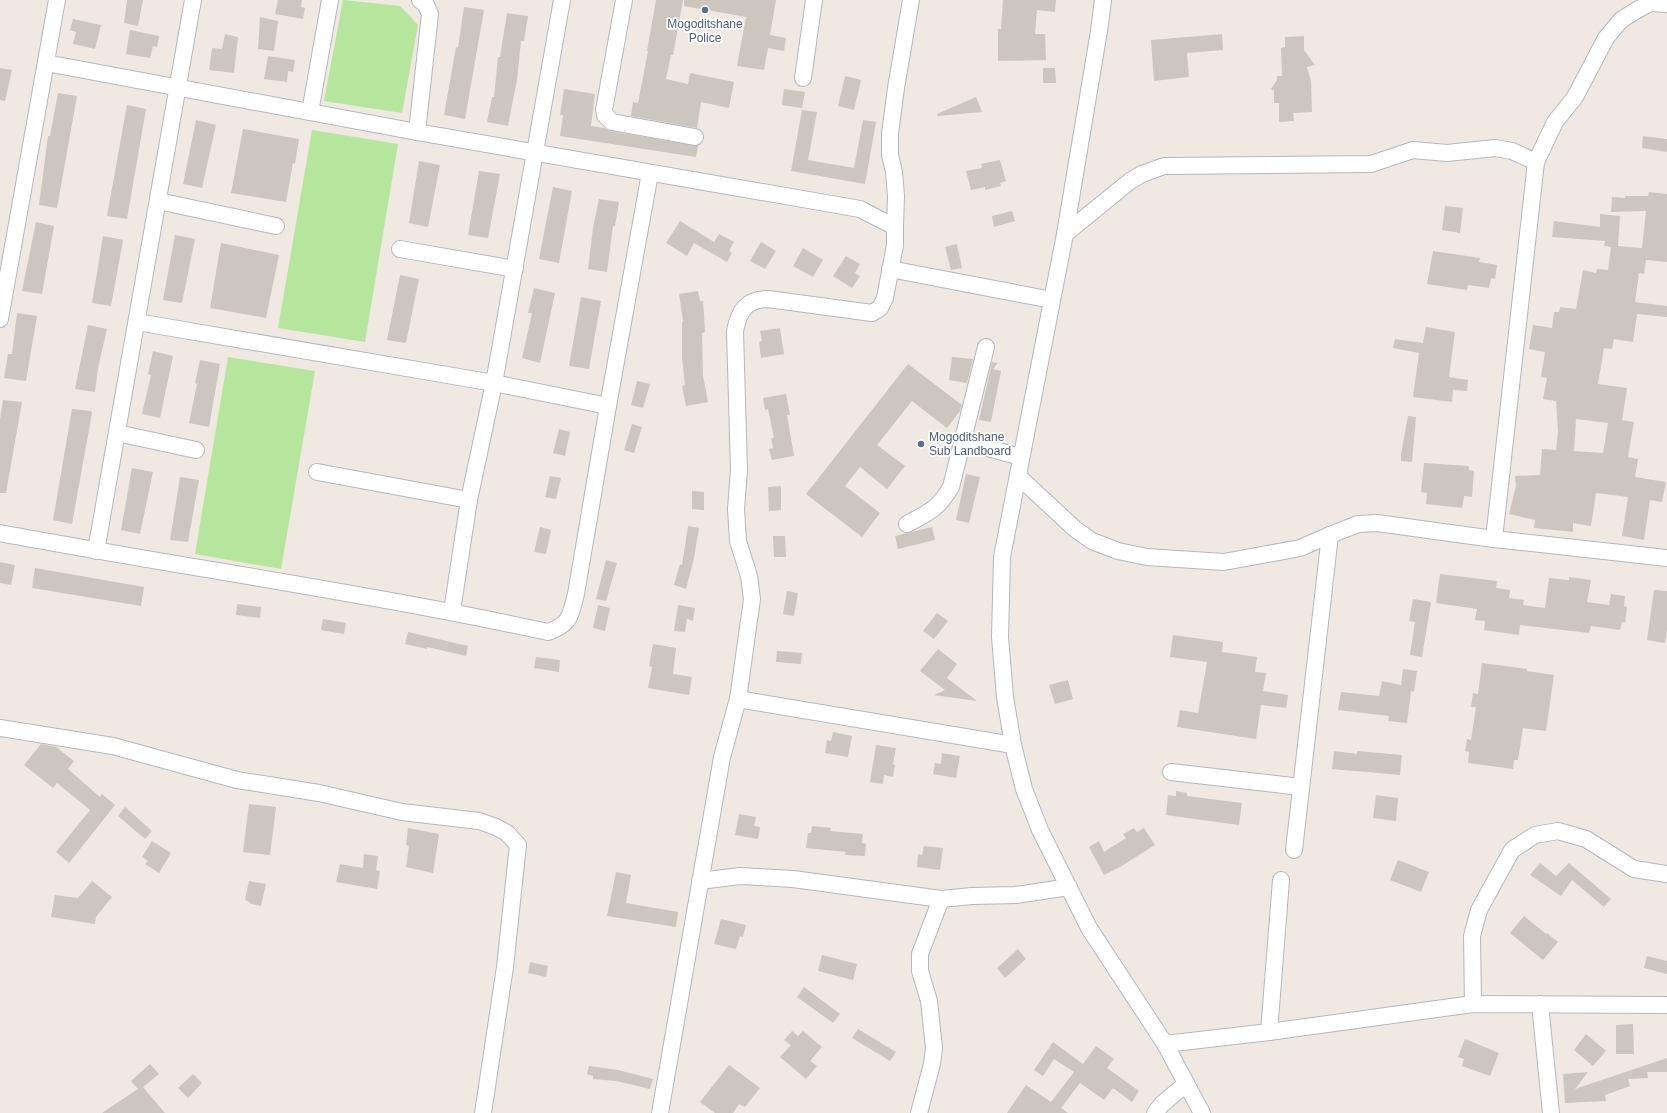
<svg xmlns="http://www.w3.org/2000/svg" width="1667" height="1113" viewBox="0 0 1667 1113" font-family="Arial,sans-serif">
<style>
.green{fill:#b6e59e}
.building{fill:#cbc7bf;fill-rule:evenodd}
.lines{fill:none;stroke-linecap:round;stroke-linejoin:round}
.minor-casing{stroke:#b4b7c1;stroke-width:18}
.minor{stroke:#fff;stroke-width:16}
.service-dot{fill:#5c6f8a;stroke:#fff;stroke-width:1.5}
.labels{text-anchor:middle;stroke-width:3.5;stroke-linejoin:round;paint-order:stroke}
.service-label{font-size:12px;fill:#4e5e75;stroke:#fff}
</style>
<rect width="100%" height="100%" fill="#efe9e1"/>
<g class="green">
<polygon points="343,0 400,6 418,25 402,113 324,101"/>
<polygon points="312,130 398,144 365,342 278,328"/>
<polygon points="228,357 315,371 281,569 195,554"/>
</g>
<g class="building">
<polygon points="127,0 143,0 138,26 124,23"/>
<polygon points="278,0 302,0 301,7 305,8 303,19 275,14"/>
<polygon points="656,0 683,0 673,55 671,55 666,79 688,84 690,73 734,82 729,108 701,102 697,128 631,116 633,102 638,103 648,51 647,51"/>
<polygon points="684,0 776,0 770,35 786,38 784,51 768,48 764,70 737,66 746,17 684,6"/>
<polygon points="1003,0 1056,0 1055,12 1037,10 1035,34 1045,34 1046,60 998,61 998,29 1001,29"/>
<polygon points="464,7 484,10 465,119 444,115 456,47 458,48"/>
<polygon points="507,13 528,16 524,41 521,41 517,80 508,126 487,122 492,97 494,97 498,57 500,57"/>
<polygon points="260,17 278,21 274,51 258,49"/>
<polygon points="73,19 101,25 95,49 73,44 76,32 70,30"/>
<polygon points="130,30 159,36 157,47 153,46 150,58 126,54"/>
<polygon points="225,34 238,37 234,73 209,70 212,48 222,49"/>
<polygon points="1222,34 1223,50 1187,53 1189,77 1154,81 1151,40"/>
<polygon points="1304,36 1304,50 1315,65 1307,67 1311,81 1312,112 1293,113 1294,121 1279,122 1279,103 1274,103 1274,91 1271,89 1277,80 1277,76 1282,76 1281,48 1285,47 1285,37"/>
<polygon points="268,56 295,60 293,72 288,71 287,82 264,79"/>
<polygon points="0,68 12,70 5,101 0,100"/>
<polygon points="1043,68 1055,68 1056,83 1043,83"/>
<polygon points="845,76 861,80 854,110 838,106"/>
<polygon points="564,89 595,94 591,126 604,128 610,131 698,146 696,157 560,136 563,115 560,115"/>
<polygon points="784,89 805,92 802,108 782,105"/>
<polygon points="58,93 77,96 57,208 39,205 48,136 50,136"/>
<polygon points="976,97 982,112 938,116 937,114"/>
<polygon points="127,105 146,109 127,219 107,216"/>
<polygon points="802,110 817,112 808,160 854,168 863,120 876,122 865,184 791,171"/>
<polygon points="196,120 216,125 202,188 183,184"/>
<polygon points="243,129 299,139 295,164 293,163 286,202 231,193"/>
<polygon points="1643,136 1667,139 1667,152 1642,148"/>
<polygon points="1000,160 1006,181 1000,183 1001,186 985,190 985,187 971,190 966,171 982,168 981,164"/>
<polygon points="419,161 440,165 428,227 409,223"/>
<polygon points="479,171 500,174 488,238 468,235"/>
<polygon points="553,187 572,191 559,263 539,259"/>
<path d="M 1649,192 L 1667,194 L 1667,262 L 1646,260 L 1644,274 L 1639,273 L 1635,302 L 1667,306 L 1667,317 L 1637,314 L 1633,342 L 1614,339 L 1612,349 L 1604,348 L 1598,384 L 1627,388 L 1622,420 L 1634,422 L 1628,457 L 1638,459 L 1635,477 L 1666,482 L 1662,502 L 1650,500 L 1644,540 L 1622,536 L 1628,497 L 1596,493 L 1591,526 L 1573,523 L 1573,532 L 1534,528 L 1535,520 L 1509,514 L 1516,486 L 1515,476 L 1540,475 L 1542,449 L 1556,450 L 1558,431 L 1556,401 L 1543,399 L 1547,378 L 1541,377 L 1545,352 L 1529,349 L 1533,325 L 1552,328 L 1554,312 L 1559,312 L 1560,307 L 1576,309 L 1583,270 L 1596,273 L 1597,269 L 1608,270 L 1611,247 L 1604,246 L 1605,241 L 1552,237 L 1554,221 L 1600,227 L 1600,214 L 1620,216 L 1618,246 L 1642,248 L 1646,211 L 1611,212 L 1612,197 L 1625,198 L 1625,196 L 1648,196 ZM 1576,419 L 1608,423 L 1603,453 L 1574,451 Z"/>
<polygon points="599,199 619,202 615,226 613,226 607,272 588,269 593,228"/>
<polygon points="1445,206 1463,208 1460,233 1442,230"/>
<polygon points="1012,211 1015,221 994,227 992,216"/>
<polygon points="680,221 714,242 719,234 734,242 729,251 732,253 727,262 694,243 687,256 666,243"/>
<polygon points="36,222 54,226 42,294 22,291"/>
<polygon points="175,235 195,239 182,303 163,300"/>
<polygon points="103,236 123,240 111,306 92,303"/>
<polygon points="761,242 776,251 765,269 750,261"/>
<polygon points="221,243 279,255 266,318 210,308"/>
<polygon points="957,244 962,268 951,270 945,247"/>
<polygon points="803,248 823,260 813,277 793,266"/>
<polygon points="1433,251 1480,258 1479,262 1497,265 1495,279 1491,278 1489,288 1468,285 1467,290 1427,284"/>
<polygon points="846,256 860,264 855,273 860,276 852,288 833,276"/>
<polygon points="400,275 419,279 406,343 387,340"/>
<polygon points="534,288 555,293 540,363 522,358 532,313 528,313"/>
<polygon points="698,291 700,301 703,301 704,315 705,332 702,333 703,376 708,402 686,406 682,386 685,385 682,357 682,322 683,321 679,294"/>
<polygon points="581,297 601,301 589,369 569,366"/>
<polygon points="17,313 37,316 26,381 4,378 8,354 12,354"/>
<polygon points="88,325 107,329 98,368 95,392 75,389"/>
<polygon points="1426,327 1455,332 1449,377 1468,380 1467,391 1453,390 1452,402 1413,397 1419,353 1393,348 1395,339 1423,343"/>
<polygon points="780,328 784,354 761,358 759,342 762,341 760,331"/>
<polygon points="153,351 173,356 160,418 142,414 151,375 148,374"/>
<polygon points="952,357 973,359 967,383 949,380"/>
<polygon points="200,360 220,364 209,427 189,423 197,384 195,383"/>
<polygon points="992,362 998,363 993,369 1001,371 991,422 979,420"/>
<polygon points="908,364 962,405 960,411 947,428 912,401 877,445 905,466 887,489 860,467 845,486 880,513 862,537 806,494"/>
<polygon points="637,381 650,384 643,408 631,405"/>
<polygon points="786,394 790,415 787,415 794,456 772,460 769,449 773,448 771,438 774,438 768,409 765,410 763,398"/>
<polygon points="3,400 22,402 6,493 0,493 0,419"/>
<polygon points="72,409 91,411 92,413 72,524 53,520"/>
<polygon points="1408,416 1416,417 1412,462 1401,461 1401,454"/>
<polygon points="632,424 642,427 634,453 624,450"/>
<polygon points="559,429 570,432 565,456 553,453"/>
<polygon points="1424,463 1469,466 1469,470 1474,471 1472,497 1464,496 1462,508 1426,504 1427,493 1421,492"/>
<polygon points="132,468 153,472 140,534 121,530"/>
<polygon points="966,474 980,477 969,523 956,520"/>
<polygon points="550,476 561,478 556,499 545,497"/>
<polygon points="180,477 199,480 188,542 170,540"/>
<polygon points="781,486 781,510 769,511 768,487"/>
<polygon points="692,491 704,492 704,510 692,509"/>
<polygon points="688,526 699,528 694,558 686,589 674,585 680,564 682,565"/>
<polygon points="540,527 551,530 546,554 534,552"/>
<polygon points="932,527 935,540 898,549 895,536"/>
<polygon points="773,536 785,536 786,557 774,557"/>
<polygon points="606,560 617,563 606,601 596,599"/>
<polygon points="0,562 15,565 11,585 0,583"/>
<polygon points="35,568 144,587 141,606 32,588"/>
<polygon points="1440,574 1497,581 1496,588 1510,590 1509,598 1524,600 1523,605 1545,608 1549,578 1569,580 1569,577 1591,580 1587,602 1609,605 1611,594 1625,596 1624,606 1627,607 1625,623 1622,622 1620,630 1591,626 1589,633 1520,625 1519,635 1484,630 1485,621 1475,620 1477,609 1436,603"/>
<polygon points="1654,590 1667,591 1667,629 1665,643 1647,640"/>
<polygon points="787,591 798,593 794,616 783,614"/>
<polygon points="1413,599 1431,602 1422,657 1410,655 1415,622 1409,621"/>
<polygon points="237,604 261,607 260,618 236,615"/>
<polygon points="598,605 610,608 605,631 593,628"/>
<polygon points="678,605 695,608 693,621 687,619 685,632 674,631"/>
<polygon points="937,613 948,621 934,639 923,631"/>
<polygon points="323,619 346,623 344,634 321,630"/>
<polygon points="408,632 468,646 466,656 427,647 427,649 405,644"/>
<polygon points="1173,635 1223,642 1222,652 1257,657 1255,672 1266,673 1263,691 1288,695 1286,708 1261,705 1256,739 1177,727 1180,710 1198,713 1207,662 1170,657"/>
<polygon points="653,644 676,648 673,674 692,677 689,695 648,688 652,667 649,666"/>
<polygon points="938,649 957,664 947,678 977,701 934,695 945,690 920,671"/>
<polygon points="777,651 802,653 801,664 776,662"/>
<polygon points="536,657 560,660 559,672 534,668"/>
<polygon points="1482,663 1527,669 1527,671 1554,675 1546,731 1523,728 1518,760 1514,760 1513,769 1468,763 1469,752 1465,751 1467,739 1471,740 1476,707 1471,707 1473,693 1478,694"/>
<polygon points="1403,669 1417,671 1414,692 1411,691 1407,723 1388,721 1389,716 1338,710 1341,692 1379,696 1382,681 1401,685"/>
<polygon points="1068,680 1073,699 1055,704 1049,685"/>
<polygon points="833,732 852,736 848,757 825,753 827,740 831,741"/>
<polygon points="41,744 56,747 74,761 68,769 100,797 102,794 115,805 69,863 56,852 90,810 57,783 53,788 24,765"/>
<polygon points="876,745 896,748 893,764 895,765 893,777 884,775 883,784 870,782"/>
<polygon points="1334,751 1357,754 1357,751 1402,755 1400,775 1332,769"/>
<polygon points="942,753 960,756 956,778 933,774 935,763 941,764"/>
<polygon points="1176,791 1187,793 1187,796 1242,803 1239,825 1166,815 1168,795 1176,796"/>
<polygon points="1376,795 1398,798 1396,821 1373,818"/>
<polygon points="249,804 276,807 270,855 243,852"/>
<polygon points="125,807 152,831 145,839 118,816"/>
<polygon points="739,814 756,817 754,826 760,827 758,839 735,835"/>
<polygon points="812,826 831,828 830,831 863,834 862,843 866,844 865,856 845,855 846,852 806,848 808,833 811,833"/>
<polygon points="408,828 439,834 433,873 406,867 409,846 406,845"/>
<polygon points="1134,828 1137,832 1144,828 1155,845 1120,867 1104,875 1089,847 1099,841 1104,852 1126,838 1123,834"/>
<polygon points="152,841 171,853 159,873 145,864 148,861 142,857"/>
<polygon points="924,846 943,848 940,870 917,867 918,854 922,855"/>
<polygon points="364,854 378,856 376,870 380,871 377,889 336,882 340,864 363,868"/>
<polygon points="1398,860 1429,872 1421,892 1390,880"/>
<polygon points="1540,863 1556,876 1569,863 1611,899 1604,907 1572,880 1561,896 1530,875"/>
<polygon points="616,872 631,875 626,903 678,912 676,927 607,916"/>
<polygon points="92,881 112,897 96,917 95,924 51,917 55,895 78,898"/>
<polygon points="249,881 266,884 261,906 251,904 248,901 245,900"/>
<polygon points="1524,916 1546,934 1547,933 1558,942 1543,960 1510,933"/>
<polygon points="721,919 746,925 743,937 740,936 736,949 714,944"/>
<polygon points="1018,949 1026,959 1005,978 997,968"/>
<polygon points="822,955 857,964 853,980 818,971"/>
<polygon points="1647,956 1667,961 1667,974 1644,968"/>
<polygon points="530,962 548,966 546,977 528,973"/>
<polygon points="804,987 840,1014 833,1023 797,997"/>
<polygon points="1633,1024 1634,1054 1616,1054 1616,1025"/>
<polygon points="858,1029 896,1052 890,1061 852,1038"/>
<polygon points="792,1031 798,1036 803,1031 822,1047 810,1061 817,1066 806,1079 780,1057 791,1045 784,1040"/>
<polygon points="1586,1034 1606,1051 1593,1066 1574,1050"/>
<polygon points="1465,1039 1499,1053 1490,1076 1462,1066 1464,1059 1458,1057"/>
<polygon points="1053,1042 1083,1064 1096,1046 1114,1059 1107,1068 1139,1091 1132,1102 1113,1088 1104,1100 1080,1083 1061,1108 1068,1113 1007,1113 1026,1085 1051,1102 1074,1072 1054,1059 1043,1076 1034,1070"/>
<polygon points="1667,1058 1667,1072 1647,1072 1648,1078 1628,1079 1630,1086 1605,1095 1606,1101 1565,1103 1563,1074 1588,1072 1575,1089"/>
<polygon points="150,1064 159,1074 143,1087 165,1113 102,1113 138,1089 131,1081"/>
<polygon points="729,1065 760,1088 745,1107 739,1104 733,1113 715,1113 700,1102"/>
<polygon points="589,1066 618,1070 653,1079 650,1089 616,1081 593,1079 593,1076 587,1074"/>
<polygon points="193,1074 202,1083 188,1098 178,1088"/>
</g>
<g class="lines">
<defs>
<g id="minor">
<polyline points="624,0 604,110 605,115 612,122 695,137"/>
<polyline points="1103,0 1099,31 1065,234 1002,557 1000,637 1005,697 1013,745 1024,789 1040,830 1089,928 1165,1044 1202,1113"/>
<path d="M 46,63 L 417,132 L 860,209 L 895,227 L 895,245 L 885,298 L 880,308 L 872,313 L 768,299 C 746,299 739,311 735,331 L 739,470 L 736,509 L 738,541 L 749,576 L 752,599 L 738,699 L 722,757 L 660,1113"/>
<polyline points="803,78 814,0"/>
<polyline points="310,112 330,0"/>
<polyline points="417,132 430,14 426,5 420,0"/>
<polyline points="158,201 276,226"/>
<polyline points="895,227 896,196 894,172 890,155 890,134 896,88 911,0"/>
<polyline points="1065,234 1130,181 1142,174 1164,166 1371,164 1413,150 1447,153 1495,148 1512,151 1536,162"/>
<polyline points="400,249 515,269"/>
<polyline points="890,269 1052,300"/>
<polyline points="0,319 57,0"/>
<polyline points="137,322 494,383 608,406"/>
<polyline points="117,433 196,450"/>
<polyline points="962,441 1021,457"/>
<polyline points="317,472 469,500"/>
<polyline points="1018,476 1075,529 1092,541 1118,551 1147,557 1224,562 1300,548 1330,535"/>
<path d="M 907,524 C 928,513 938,509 951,487 L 986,347"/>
<path d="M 0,533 C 183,567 367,593 548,632 C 571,624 570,616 576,594 L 608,406 L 650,173"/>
<polyline points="1494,539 1536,162 1555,122 1575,97 1606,38 1621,20 1637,10 1650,3 1667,4"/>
<polyline points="96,551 193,0"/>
<polyline points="452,611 469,500 494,383 562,0"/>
<polyline points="738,699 1013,745"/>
<polyline points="0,728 113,746 237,780 319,793 402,812 479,821 496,827 507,833 518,845 505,967 483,1113"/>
<polyline points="1171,772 1301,787"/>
<polyline points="1294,850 1330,535 1358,524 1377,523 1494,539 1667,558"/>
<polyline points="700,881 740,876 793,879 941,899 972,896 1016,895 1069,887"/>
<polyline points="1473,1004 1472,936 1479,910 1512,850 1535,835 1558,831 1586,839 1634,869 1667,874"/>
<polyline points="1540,1004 1551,1113"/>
<polyline points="1269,1032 1281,880"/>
<polyline points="1165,1044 1269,1032 1473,1004 1667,1005"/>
<polyline points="919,1113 932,1064 934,1048 929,1001 920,971 920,954 941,899"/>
<polyline points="1155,1113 1162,1104 1186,1084"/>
</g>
</defs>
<use href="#minor" class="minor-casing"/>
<use href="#minor" class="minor"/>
</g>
<g class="service-dot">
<circle cx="705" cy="10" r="4"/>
<circle cx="921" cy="444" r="4"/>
</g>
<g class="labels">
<g class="service-label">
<text x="705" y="28">Mogoditshane<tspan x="705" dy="14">Police</tspan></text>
<text x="929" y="441" text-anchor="start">Mogoditshane<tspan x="929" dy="14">Sub Landboard</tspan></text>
</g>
</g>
</svg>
